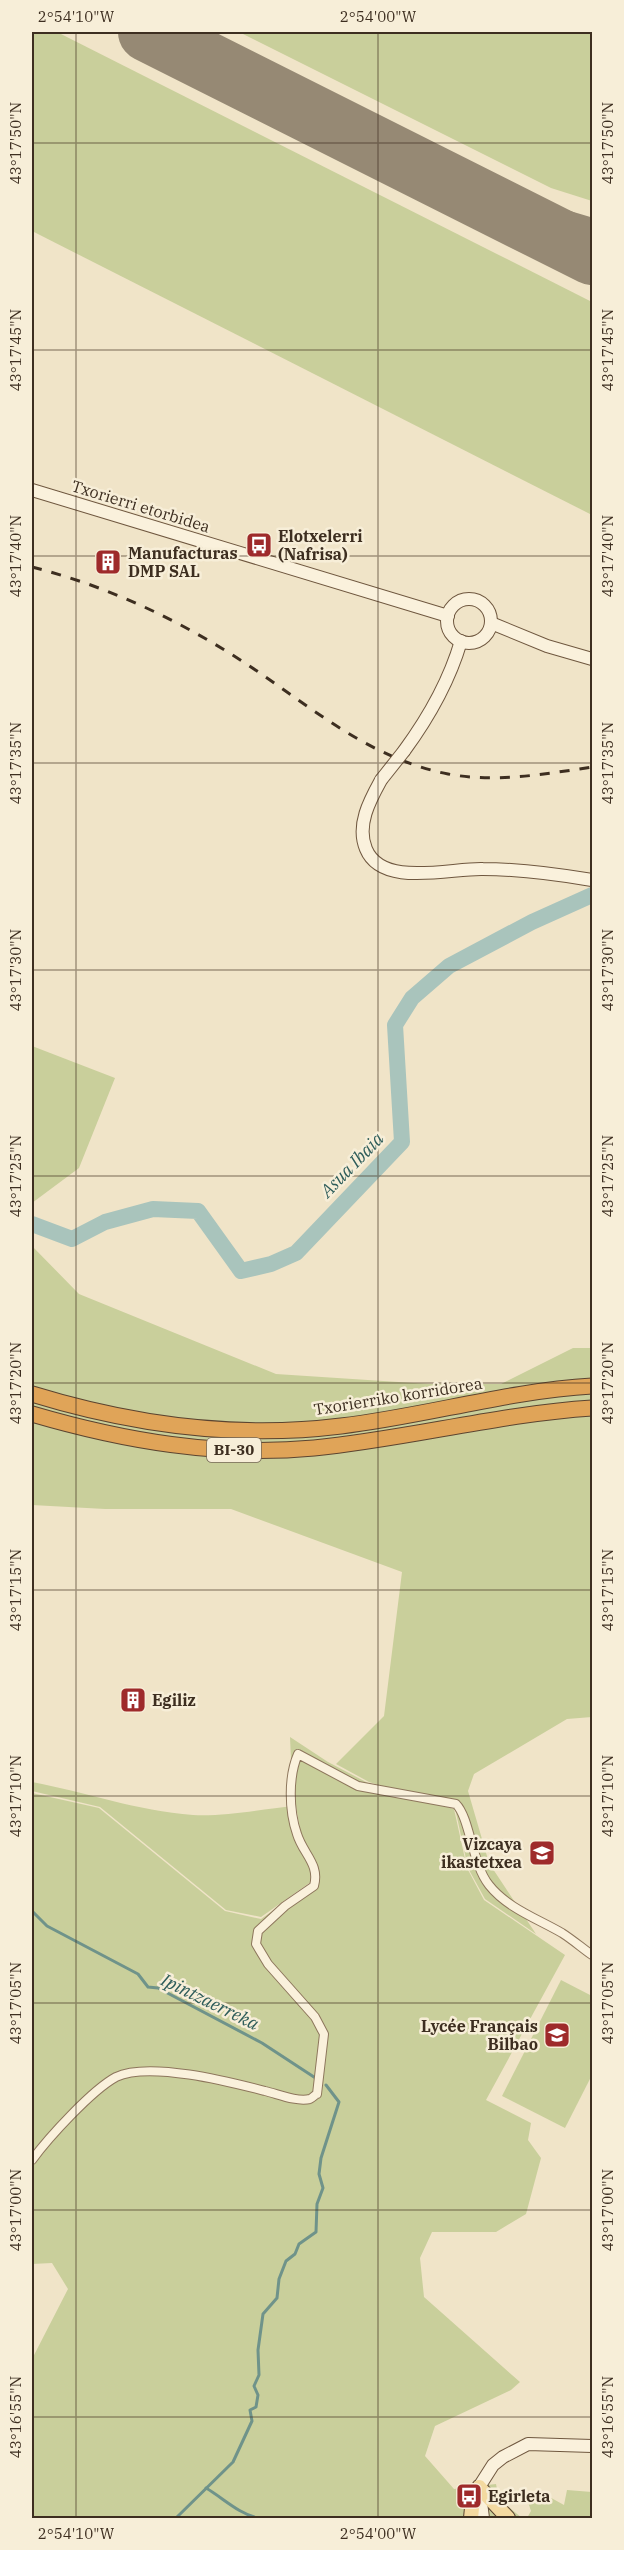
<svg xmlns="http://www.w3.org/2000/svg" width="624" height="2550" viewBox="0 0 624 2550" font-family="'IBM Plex Serif',serif">
<style>
.green{fill:#c9cf9b}
.lines{fill:none;stroke-linecap:round;stroke-linejoin:round}
.stream{stroke:#6f938a;stroke-width:3}
.river{stroke:#a9c4bc;stroke-width:16}
.taxiway{stroke:#968974;stroke-width:24}
.runway{stroke:#968974;stroke-width:60}
.street-casing{stroke:#8d765c;stroke-width:10}
.secondary-casing{stroke:#6f573f;stroke-width:14}
.primary-casing{stroke:#5b4430;stroke-width:16}
.highway-casing{stroke:#5b4430;stroke-width:17}
.street{stroke:#faf1dc;stroke-width:8}
.secondary{stroke:#faf1dc;stroke-width:12}
.primary{stroke:#f3d9a0;stroke-width:14}
.highway{stroke:#e0a458;stroke-width:15}
.rail{stroke:#3d2e20;stroke-width:3;stroke-dasharray:10 10;stroke-linecap:butt}
.secondary-bridge-casing{stroke:#6f573f;stroke-width:14;stroke-linecap:butt}
.secondary-bridge{stroke:#faf1dc;stroke-width:12}
.ticks{fill:none;stroke:#3d2e20;stroke-width:1.5;stroke-opacity:0.45}
.labels{text-anchor:middle;stroke-width:5;stroke-linejoin:round;paint-order:stroke}
.shield{fill:#f7eed8;stroke:#756857;stroke-width:1.5}
.shield-label{font-size:15px;font-weight:bold;fill:#3d2e20}
.street-label{font-size:16px;fill:#3d2e20;stroke:#f7eed8}
.poi-label{font-size:16px;font-weight:bold;fill:#3d2e20;stroke:#f7eed8;text-anchor:start}
.water-label{font-size:18px;font-style:italic;fill:#2f5d5a;stroke:#f7eed8}
.neatline{fill:none;stroke:#3d2e20;stroke-width:2}
.ticks-label{font-size:15px;text-anchor:middle;fill:#3d2e20}
</style>
<rect width="100%" height="100%" fill="#f0e4c8"/>
<g class="green">
<polygon points="32,32 57,32 592,302 592,515 32,231"/>
<polygon points="239,32 592,32 592,201 551,188"/>
<polygon points="32,1046 115,1078 79,1168 32,1203"/>
<polygon points="32,1246 79,1294 276,1374 429,1384 501,1384 573,1348 592,1348 592,1717 567,1719 474,1774 468,1791 489,1863 536,1934 485,1899 468,1868 455,1808 369,1782 336,1764 384,1716 402,1572 231,1509 105,1509 32,1505"/>
<polygon points="290,1737 328,1762 368,1783 454,1809 467,1868 484,1900 565,1955 486,2100 531,2123 528,2140 541,2158 526,2214 496,2232 432,2232 420,2258 424,2297 520,2382 511,2390 435,2426 425,2456 454,2489 496,2484 499,2499 522,2518 32,2518 32,2359 68,2289 52,2263 32,2264 32,1793 99,1808 225,1911 261,1919 316,1880 301,1836 292,1782"/>
<path d="M 32,1782 C 86,1792 137,1811 193,1815 C 221,1817 264,1809 294,1806 L 300,1837 L 315,1879 L 261,1917 L 226,1910 L 100,1807 L 32,1791 Z"/>
<polygon points="561,1980 592,1996 592,2075 565,2128 502,2096"/>
<polygon points="567,2490 592,2492 592,2518 527,2518 531,2511 525,2493 544,2494 564,2505"/>
</g>
<g class="lines">
<g class="stream">
<polyline points="32,1911 47,1926 138,1974 148,1987 158,1988 262,2043 317,2079"/>
<path d="M 206,2488 C 223,2498 239,2514 258,2518"/>
<polyline points="176,2518 233,2462 252,2421 250,2410 256,2407 258,2395 254,2386 259,2375 258,2350 263,2314 277,2298 279,2279 286,2261 295,2254 299,2244 316,2232 317,2204 323,2188 319,2174 321,2158 339,2102 326,2085"/>
</g>
<polyline class="river" points="32,1224 72,1239 105,1222 153,1209 198,1211 241,1271 271,1264 296,1253 402,1142 395,1025 412,998 449,966 532,922 592,895"/>
<polyline class="taxiway" points="447,181 491,200 592,230"/>
<polyline class="runway" points="148,32 592,255"/>
<defs>
<path id="street" d="M 32,2160 C 49,2137 92,2090 116,2077 C 149,2061 230,2082 265,2091 C 278,2094 296,2102 310,2099 C 311,2099 316,2094 317,2094 L 324,2034 L 315,2017 L 268,1964 L 256,1944 L 258,1931 L 285,1906 L 314,1886 C 320,1864 303,1854 297,1834 C 289,1811 288,1777 298,1754 L 358,1786 L 456,1804 C 470,1818 472,1864 489,1885 C 507,1908 538,1919 562,1933 C 573,1940 582,1948 592,1955"/>
<g id="secondary">
<polyline points="32,490 448,616"/>
<circle cx="469" cy="621" r="22"/>
<polyline points="491,623 547,646 592,659"/>
<path d="M 404,751 C 429,717 449,682 461,641"/>
<path d="M 381,780 C 370,800 356,825 366,849 C 382,888 450,868 483,869 C 520,869 556,874 592,880"/>
<polyline points="483,2518 479,2487 493,2465 503,2457 528,2444 592,2446"/>
</g>
<polyline id="primary" points="471,2518 473,2498 479,2487 508,2518"/>
<g id="highway">
<path d="M 32,1394 C 133,1425 236,1439 341,1426 C 426,1416 507,1391 592,1386"/>
<path d="M 32,1414 C 124,1441 217,1457 314,1448 C 407,1439 499,1414 592,1408"/>
</g>
</defs>
<use href="#street" class="street-casing"/>
<use href="#secondary" class="secondary-casing"/>
<use href="#primary" class="primary-casing"/>
<use href="#highway" class="highway-casing"/>
<use href="#street" class="street"/>
<use href="#secondary" class="secondary"/>
<use href="#primary" class="primary"/>
<use href="#highway" class="highway"/>
<path class="rail" d="M 32,567 C 107,586 177,619 242,661 C 309,705 367,758 448,774 C 496,783 545,774 592,767"/>
<defs>
<polyline id="secondary-bridge" points="381,780 404,751"/>
</defs>
<use href="#secondary-bridge" class="secondary-bridge-casing"/>
<use href="#secondary-bridge" class="secondary-bridge"/>
</g>
<path class="ticks" d="M 76,32 L 76,2518M 378,32 L 378,2518M 32,143 L 592,143M 32,350 L 592,350M 32,556 L 592,556M 32,763 L 592,763M 32,970 L 592,970M 32,1176 L 592,1176M 32,1383 L 592,1383M 32,1590 L 592,1590M 32,1796 L 592,1796M 32,2003 L 592,2003M 32,2210 L 592,2210M 32,2417 L 592,2417"/>
<defs>
<symbol id="bus-square" viewBox="-11 -11 22 22"><rect x="-9" y="-9" width="18" height="18" rx="4" fill="#9e2a2b" stroke="#f7eed8"/><path d="M-5-6H5V4H4V6H2V4H-2V6H-4V4H-5ZM-3.5-4V0h7V-4ZM-3.5 1.2v1.5H-2V1.2ZM2 1.2v1.5H3.5V1.2Z" fill="#fff"/></symbol>
<symbol id="building-square" viewBox="-11 -11 22 22"><rect x="-9" y="-9" width="18" height="18" rx="4" fill="#9e2a2b" stroke="#f7eed8"/><path d="M-4-6H4V6H1V3H-1V6H-4ZM-2.5-4.3h1.7v1.8h-1.7ZM.8-4.3h1.7v1.8H.8ZM-2.5-1h1.7V.8h-1.7ZM.8-1h1.7V.8H.8Z" fill="#fff"/></symbol>
<symbol id="school-square" viewBox="-11 -11 22 22"><rect x="-9" y="-9" width="18" height="18" rx="4" fill="#9e2a2b" stroke="#f7eed8"/><path d="M0-5L7-2L0 1L-7-2ZM-4 1L0 2.5L4 1V4Q0 6-4 4Z" fill="#fff"/></symbol>
</defs>
<g fill-rule="evenodd">
<use href="#bus-square" x="244" y="530" width="30" height="30"/>
<use href="#building-square" x="93" y="547" width="30" height="30"/>
<use href="#building-square" x="118" y="1685" width="30" height="30"/>
<use href="#school-square" x="527" y="1838" width="30" height="30"/>
<use href="#school-square" x="542" y="2020" width="30" height="30"/>
<use href="#bus-square" x="454" y="2481" width="30" height="30"/>
</g>
<g class="labels">
<rect class="shield" x="207" y="1438" width="54" height="24" rx="4.5"/>
<g class="shield-label">
<text x="234" y="1455">BI-30</text>
</g>
<g class="street-label">
<text transform="translate(141 506) rotate(17)" y="6">Txorierri etorbidea</text>
<text transform="translate(398 1396) rotate(-9)" y="6">Txorierriko korridorea</text>
</g>
<g class="poi-label">
<text x="278" y="542">Elotxelerri<tspan x="278" dy="18">(Nafrisa)</tspan></text>
<text x="128" y="559">Manufacturas<tspan x="128" dy="18">DMP SAL</tspan></text>
<text x="152" y="1706">Egiliz</text>
<text x="522" y="1850" text-anchor="end">Vizcaya<tspan x="522" dy="18">ikastetxea</tspan></text>
<text x="538" y="2032" text-anchor="end">Lycée Français<tspan x="538" dy="18">Bilbao</tspan></text>
<text x="488" y="2502">Egirleta</text>
</g>
<g class="water-label">
<text transform="translate(352 1165) rotate(-46)" y="6">Asua Ibaia</text>
<text transform="translate(210 2002) rotate(26)" y="6">Ipintzaerreka</text>
</g>
</g>
<rect width="624" height="2550" fill="none" stroke="#f7eed8" stroke-width="66"/>
<rect x="33" y="33" width="558" height="2484" class="neatline"/>
<g class="ticks-label">
<text x="76" y="22">2°54'10"W</text>
<text x="378" y="22">2°54'00"W</text>
<text transform="translate(16 143) rotate(-90)" y="5">43°17'50"N</text>
<text transform="translate(608 143) rotate(-90)" y="5">43°17'50"N</text>
<text transform="translate(16 350) rotate(-90)" y="5">43°17'45"N</text>
<text transform="translate(608 350) rotate(-90)" y="5">43°17'45"N</text>
<text transform="translate(16 556) rotate(-90)" y="5">43°17'40"N</text>
<text transform="translate(608 556) rotate(-90)" y="5">43°17'40"N</text>
<text transform="translate(16 763) rotate(-90)" y="5">43°17'35"N</text>
<text transform="translate(608 763) rotate(-90)" y="5">43°17'35"N</text>
<text transform="translate(16 970) rotate(-90)" y="5">43°17'30"N</text>
<text transform="translate(608 970) rotate(-90)" y="5">43°17'30"N</text>
<text transform="translate(16 1176) rotate(-90)" y="5">43°17'25"N</text>
<text transform="translate(608 1176) rotate(-90)" y="5">43°17'25"N</text>
<text transform="translate(16 1383) rotate(-90)" y="5">43°17'20"N</text>
<text transform="translate(608 1383) rotate(-90)" y="5">43°17'20"N</text>
<text transform="translate(16 1590) rotate(-90)" y="5">43°17'15"N</text>
<text transform="translate(608 1590) rotate(-90)" y="5">43°17'15"N</text>
<text transform="translate(16 1796) rotate(-90)" y="5">43°17'10"N</text>
<text transform="translate(608 1796) rotate(-90)" y="5">43°17'10"N</text>
<text transform="translate(16 2003) rotate(-90)" y="5">43°17'05"N</text>
<text transform="translate(608 2003) rotate(-90)" y="5">43°17'05"N</text>
<text transform="translate(16 2210) rotate(-90)" y="5">43°17'00"N</text>
<text transform="translate(608 2210) rotate(-90)" y="5">43°17'00"N</text>
<text transform="translate(16 2417) rotate(-90)" y="5">43°16'55"N</text>
<text transform="translate(608 2417) rotate(-90)" y="5">43°16'55"N</text>
<text x="76" y="2539">2°54'10"W</text>
<text x="378" y="2539">2°54'00"W</text>
</g>
</svg>
